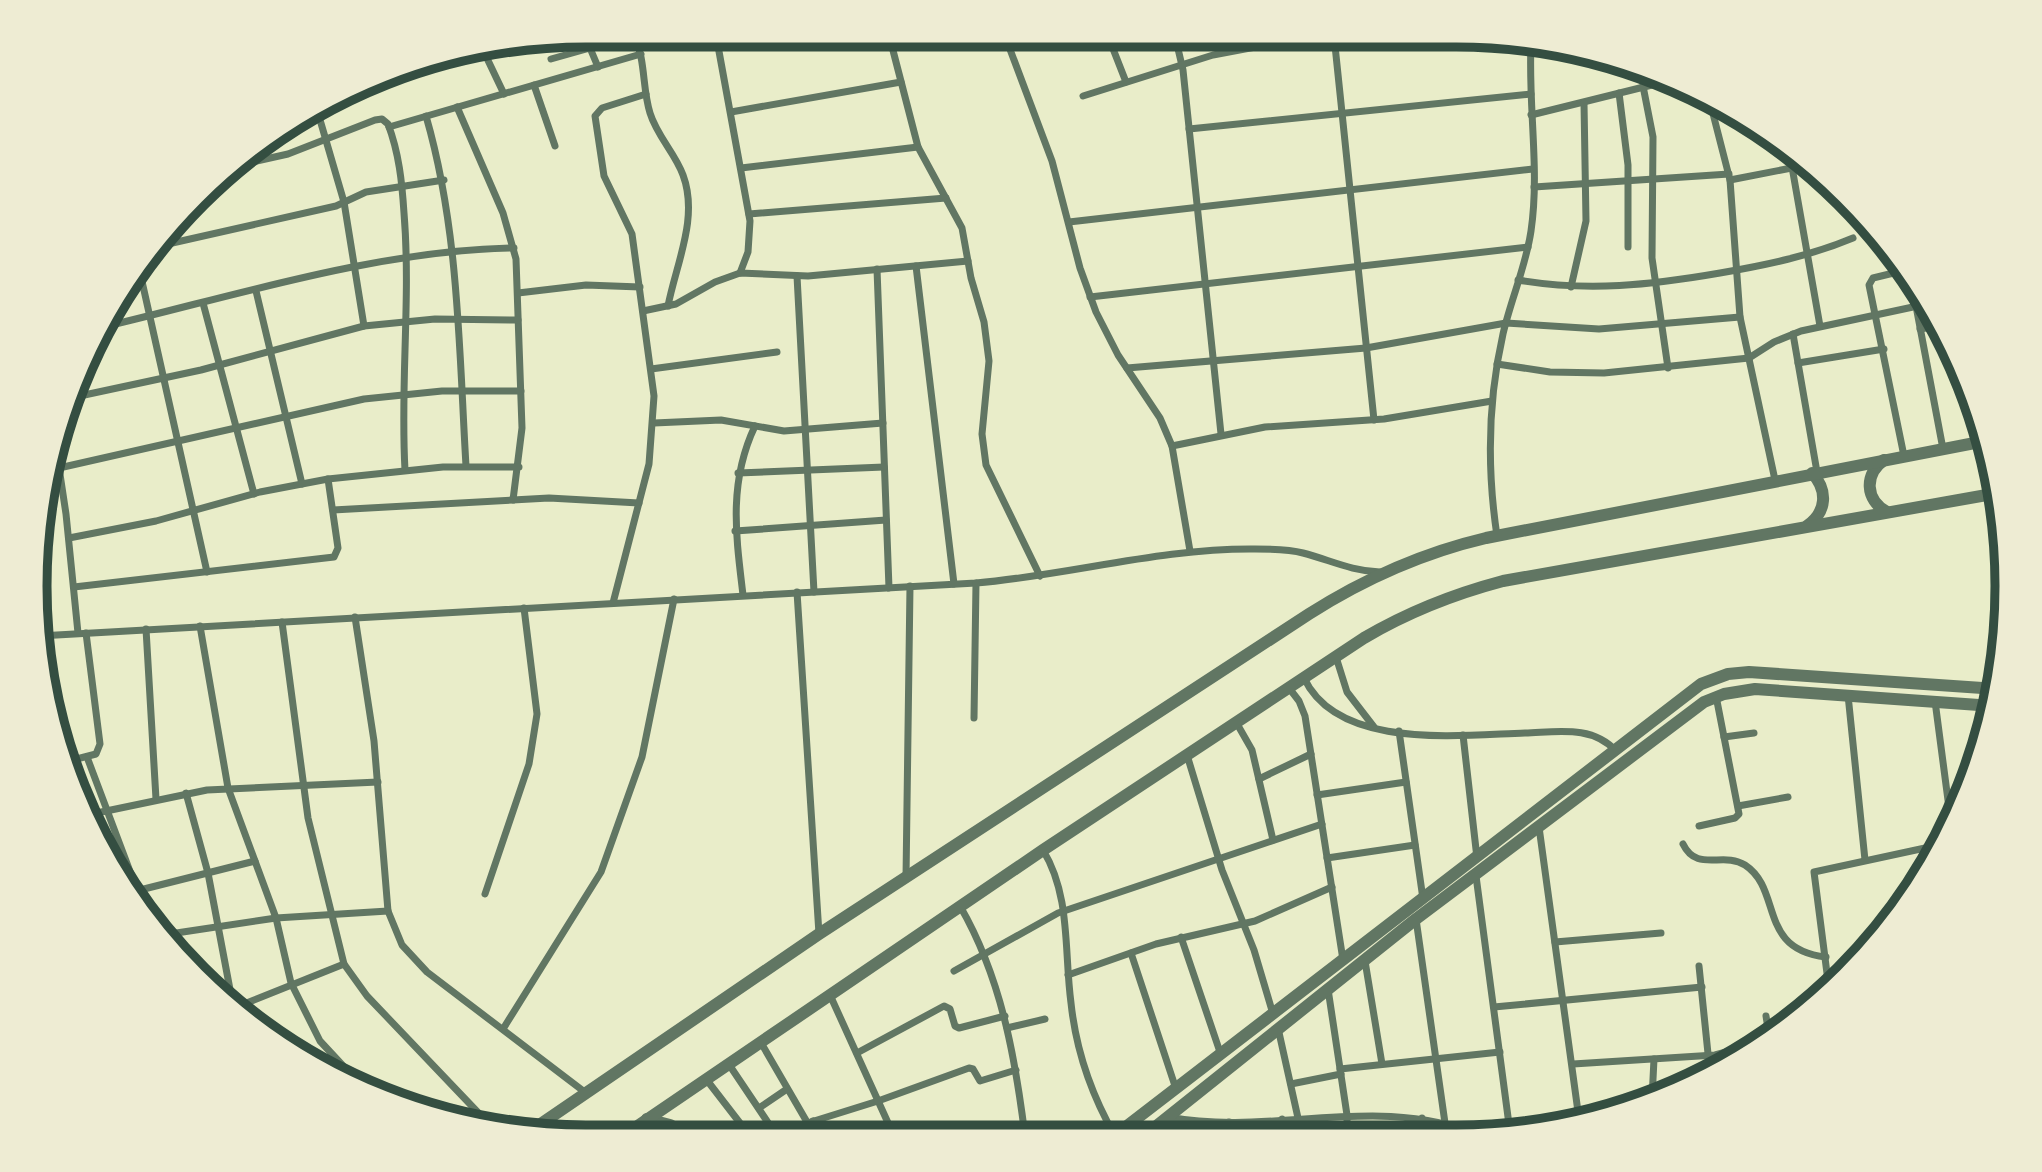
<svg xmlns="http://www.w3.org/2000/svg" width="2042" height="1172" viewBox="0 0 2042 1172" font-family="'Noto Serif',serif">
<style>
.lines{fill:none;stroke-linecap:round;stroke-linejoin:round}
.minor{stroke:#617663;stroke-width:7}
.tertiary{stroke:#617663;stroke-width:12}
.rim{fill:none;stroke:#344e41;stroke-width:9}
</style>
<rect width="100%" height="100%" fill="#e9edc9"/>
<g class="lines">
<g class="minor">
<path d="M 634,35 C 646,61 642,87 650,113 C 657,136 675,153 683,175 C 699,218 676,264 668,306"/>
<polyline points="716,35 750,221 748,252 740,273"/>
<polyline points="889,35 918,147 962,228 971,278 984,322 989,361 982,434 986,465 1040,576"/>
<polyline points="1005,36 1052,161 1080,268 1096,312 1118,355 1160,418 1172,446 1190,551"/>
<polyline points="1108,36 1126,82"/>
<polyline points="1175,36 1183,70 1221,434"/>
<polyline points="1235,36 1241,49"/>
<polyline points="1334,36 1374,420"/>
<polyline points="484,52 504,94"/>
<polyline points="551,59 590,48 598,67"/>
<polyline points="534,85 555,146"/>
<polyline points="1643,86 1653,137 1652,258 1668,368"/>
<polyline points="1619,93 1628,165 1628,247"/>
<polyline points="1083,96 1213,55 1266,45 1342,36"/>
<polyline points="1710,102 1730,180 1740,317 1775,480"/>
<polyline points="457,107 503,213 516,259 522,428 513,500"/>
<polyline points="731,112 901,82"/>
<polyline points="318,113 344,202 364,326"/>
<polyline points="1531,115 1668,81"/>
<path d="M 426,116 C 459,230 459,349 466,466"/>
<polyline points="389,127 641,54"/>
<polyline points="1189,129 1531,94"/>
<polyline points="1789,150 1820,326"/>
<path d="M 234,166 L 288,154 L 375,120 L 382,119 L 388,124 C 399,153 402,182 404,213 C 411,299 400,384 405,470"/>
<polyline points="741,168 918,147"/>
<polyline points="1730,180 1807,165"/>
<polyline points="1534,187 1729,174"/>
<polyline points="749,214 946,198"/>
<polyline points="1069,222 1533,169"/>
<polyline points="1882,241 1894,273"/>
<polyline points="159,246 336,206 366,192 444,180"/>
<polyline points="916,266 954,584"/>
<polyline points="139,268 207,572"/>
<polyline points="877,269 889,588"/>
<polyline points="797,276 814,592"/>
<path d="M 1518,280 C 1588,292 1651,285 1720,273 C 1766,265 1810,256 1853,238"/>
<polyline points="1571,287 1586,221 1584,103"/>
<polyline points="256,291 302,484"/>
<polyline points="518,293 586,285 640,287"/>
<polyline points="1090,297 1528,247"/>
<polyline points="203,303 254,494"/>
<polyline points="1916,306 1943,449"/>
<polyline points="643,311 676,304 715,282 740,273 808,276 968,261"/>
<path d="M 107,326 C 238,295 379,250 514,248"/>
<polyline points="1920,329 1939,326"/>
<polyline points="1793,334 1817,472"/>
<polyline points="1798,363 1884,349"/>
<polyline points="1497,364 1550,372 1604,373 1749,358 1774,342 1801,331 1927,304"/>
<polyline points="1127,368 1366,348 1506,323 1599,329 1740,317"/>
<polyline points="651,369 777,352"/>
<polyline points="75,397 201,370 364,326 435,319 518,320"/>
<polyline points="654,423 721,420 784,431 883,423"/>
<polyline points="55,441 66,514 78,633"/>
<polyline points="1172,446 1265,427 1384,419 1492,401"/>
<polyline points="1904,456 1869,285 1873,278 1906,270"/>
<polyline points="59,468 364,399 442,391 521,391"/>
<polyline points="738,473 884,467"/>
<polyline points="333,510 549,498 639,503"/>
<polyline points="735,531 886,520"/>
<path d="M 1497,536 C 1487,469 1488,400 1503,334 C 1511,299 1526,266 1531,231 C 1540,170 1528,106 1531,44"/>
<polyline points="69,538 156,521 260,492 328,479 443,467 519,467"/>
<polyline points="74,587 334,557 338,548 328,479"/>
<polyline points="797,592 819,934"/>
<path d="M 743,595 C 736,536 728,483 755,426"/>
<polyline points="613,603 649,464 654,396 632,234 604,176 595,116 602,108 646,94"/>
<polyline points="355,617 374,741 388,911 402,945 427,972 586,1093"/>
<polyline points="282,622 308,818 344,964 367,996 489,1124"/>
<polyline points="200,626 228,788 276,918 291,983 320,1041 359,1083"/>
<polyline points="146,629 156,799"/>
<path d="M 39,636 L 976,583 C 1070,575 1161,548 1255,549 C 1271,549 1288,549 1303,553 C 1330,560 1351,571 1380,572"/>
<polyline points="1336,657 1347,692 1374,727"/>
<path d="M 1304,678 C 1338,750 1458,735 1525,733 C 1558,732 1592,725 1616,751"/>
<polyline points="1289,688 1299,701 1305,716 1343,960"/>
<polyline points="1848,695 1865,860"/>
<polyline points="1935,701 1951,823"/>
<polyline points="974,718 976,583"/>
<polyline points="1236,722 1252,750 1273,840"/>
<polyline points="1399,731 1423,899"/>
<polyline points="1463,735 1477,858"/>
<polyline points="1724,737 1754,733"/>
<polyline points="1187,755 1222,870 1254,950 1273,1014"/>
<polyline points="87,757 149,922"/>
<polyline points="69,761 96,754 100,744 86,633"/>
<polyline points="1259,779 1311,754"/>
<polyline points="186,793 208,873 232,1000"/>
<polyline points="1317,795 1406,782"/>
<polyline points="1738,806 1788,797"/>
<polyline points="87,815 207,790 378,782"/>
<polyline points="1699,826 1735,818 1739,814 1716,696"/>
<polyline points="1539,827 1579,1119"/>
<path d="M 1683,844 C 1697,873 1723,851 1745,865 C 1783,890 1757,949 1826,957"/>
<path d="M 1043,850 C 1071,896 1064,951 1071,1003 C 1076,1050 1091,1094 1115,1136"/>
<polyline points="1327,858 1415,845"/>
<polyline points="1476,876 1510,1132"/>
<polyline points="906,878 910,586"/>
<polyline points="132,892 255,861"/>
<polyline points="485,894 529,764 537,714 524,608"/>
<path d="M 960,906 C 1001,977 1015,1056 1025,1136"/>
<polyline points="1416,919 1445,1123"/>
<polyline points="163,935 276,918 388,911"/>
<polyline points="1181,937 1221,1055"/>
<polyline points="1555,942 1661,933"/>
<polyline points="1131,953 1176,1089"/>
<polyline points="1365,961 1382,1064"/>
<polyline points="1699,966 1710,1073"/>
<polyline points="954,971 1058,913 1322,824"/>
<polyline points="1068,975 1156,944 1255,921 1332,887"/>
<polyline points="1328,989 1347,1115 1347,1136"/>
<polyline points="1829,989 1814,872 1939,845"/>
<polyline points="830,995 894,1136"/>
<polyline points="239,1006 344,964"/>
<polyline points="1494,1007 1702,987"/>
<polyline points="1766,1016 1769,1035"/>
<polyline points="1007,1028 1045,1019"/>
<polyline points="1278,1028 1298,1118"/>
<polyline points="503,1029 601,872 642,757 674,599"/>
<polyline points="760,1041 807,1122"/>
<polyline points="857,1053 944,1006 950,1009 955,1026 959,1028 1005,1016"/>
<polyline points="728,1063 775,1133"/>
<polyline points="1573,1064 1715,1055 1756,1044"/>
<polyline points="1340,1069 1500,1052"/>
<polyline points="706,1079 750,1136"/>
<polyline points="1291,1084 1341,1074"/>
<polyline points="1652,1099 1654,1059"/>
<polyline points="759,1108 787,1089"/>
<path d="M 1168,1117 C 1276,1137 1374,1092 1483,1136"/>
<polyline points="1282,1119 1288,1136"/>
<polyline points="813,1121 820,1136"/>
<polyline points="1229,1122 1230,1136"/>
<polyline points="766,1136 878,1101 969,1068 973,1069 980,1081 1016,1070"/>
<polyline points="1422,1136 1422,1118"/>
</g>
<g class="tertiary">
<path d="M 1884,460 C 1864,474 1865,500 1887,512"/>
<path d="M 1807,526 C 1827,512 1828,490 1812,473"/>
<polyline points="647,1119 670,1125 689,1136"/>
<path d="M 529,1132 L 819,934 L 1309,614 C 1364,579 1422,553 1486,538 L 1985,441"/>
<path d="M 623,1136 L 1043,850 L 1364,638 C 1408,612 1454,594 1503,581 L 1998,493"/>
<polyline points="1114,1136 1701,684 1728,674 1749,672 1997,689"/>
<polyline points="1144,1136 1416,919 1704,702 1724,694 1755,689 1993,706"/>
</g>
</g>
<path d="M0 0H2042V1172H0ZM586 47H1456A539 539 0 0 1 1995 586V586A539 539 0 0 1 1456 1125H586A539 539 0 0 1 47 586V586A539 539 0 0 1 586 47Z" fill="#eeecd3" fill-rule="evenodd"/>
<path class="rim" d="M586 47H1456A539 539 0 0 1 1995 586V586A539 539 0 0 1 1456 1125H586A539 539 0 0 1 47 586V586A539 539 0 0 1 586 47Z"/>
</svg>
